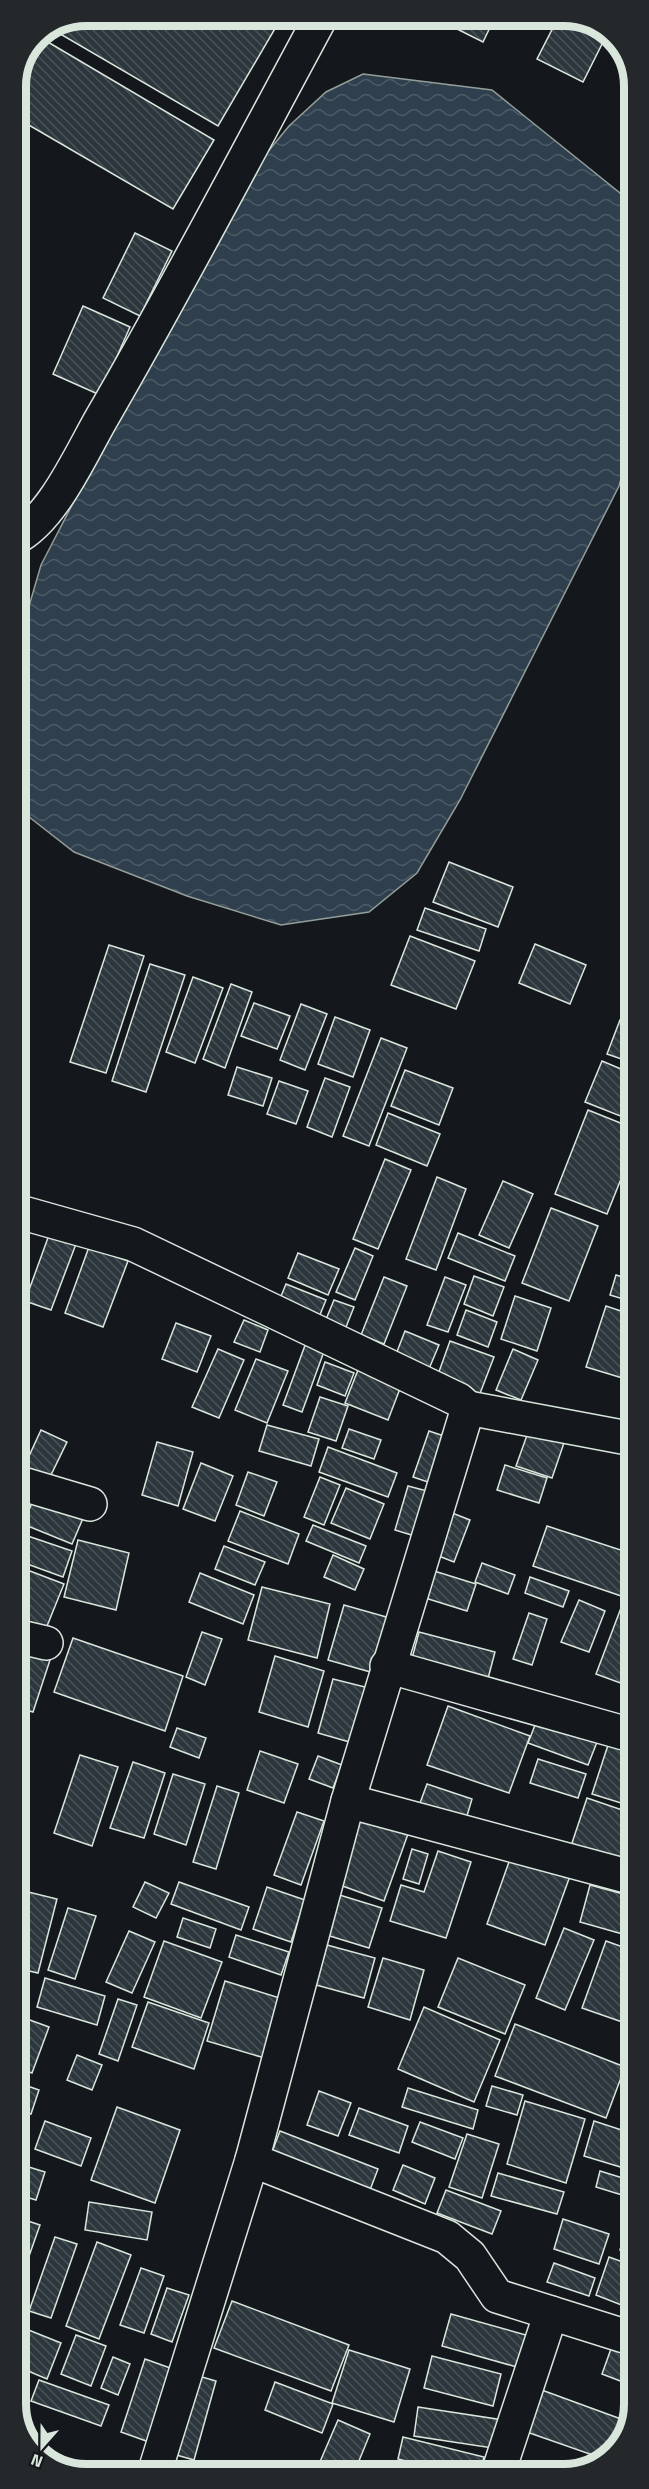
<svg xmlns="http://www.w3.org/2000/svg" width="649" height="2489" viewBox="0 0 649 2489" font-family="'Titillium Web',sans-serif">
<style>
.water{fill:url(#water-waves);stroke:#939e99;stroke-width:1.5}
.building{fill:url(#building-back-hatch);stroke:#d8e6dc;stroke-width:1.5}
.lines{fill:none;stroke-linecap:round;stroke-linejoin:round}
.street-casing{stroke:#d8e6dc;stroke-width:36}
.street{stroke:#14181c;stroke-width:33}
.rim{fill:none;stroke:#d8e6dc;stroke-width:8}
</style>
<defs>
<pattern id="water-waves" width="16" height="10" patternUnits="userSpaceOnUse" patternTransform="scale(1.5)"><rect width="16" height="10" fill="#2f3f4d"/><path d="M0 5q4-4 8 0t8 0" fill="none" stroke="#4c5b66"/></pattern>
<pattern id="building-back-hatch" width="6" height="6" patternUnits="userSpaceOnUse" patternTransform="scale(1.5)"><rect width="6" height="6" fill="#2c363c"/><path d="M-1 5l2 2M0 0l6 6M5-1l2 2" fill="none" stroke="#4a5358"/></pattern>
</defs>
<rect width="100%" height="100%" fill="#14181c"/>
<polygon class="water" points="363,74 492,90 620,193 633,209 633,435 619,486 460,800 417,873 369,912 281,925 187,896 74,852 15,806 15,654 41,565 157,341 261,160 289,126 326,92"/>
<g class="building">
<polygon points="85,15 283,15 218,126 62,35 70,21"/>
<polygon points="429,15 496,15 483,42"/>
<polygon points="559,16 573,16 608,32 583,82 537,59"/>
<polygon points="36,35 214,140 173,209 15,117 15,85"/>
<polygon points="135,233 172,251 140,316 103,298"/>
<polygon points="83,306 130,327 100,395 53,374"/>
<polygon points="449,862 513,887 498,927 433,902"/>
<polygon points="425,908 486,929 479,951 417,930"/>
<polygon points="410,936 475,961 456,1009 391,985"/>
<polygon points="535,944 586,965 570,1004 519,983"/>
<polygon points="109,945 144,956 106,1073 70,1062"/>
<polygon points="150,964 185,975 146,1092 112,1081"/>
<polygon points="193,977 223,988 195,1063 166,1052"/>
<polygon points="231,984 252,992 225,1068 203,1059"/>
<polygon points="254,1003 290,1016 277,1049 241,1036"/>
<polygon points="301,1004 327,1014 305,1070 280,1060"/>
<polygon points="335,1017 370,1030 353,1077 318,1064"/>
<polygon points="620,1020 633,1024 633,1063 607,1054"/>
<polygon points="381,1038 407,1048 369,1146 343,1136"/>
<polygon points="602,1061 633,1074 633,1121 585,1102"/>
<polygon points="237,1067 272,1078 263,1106 228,1095"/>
<polygon points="405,1070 453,1088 439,1125 391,1106"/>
<polygon points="325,1078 350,1087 332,1137 307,1127"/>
<polygon points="279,1081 308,1091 296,1124 267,1114"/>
<polygon points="588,1110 633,1128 633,1149 607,1214 555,1194"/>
<polygon points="388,1113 440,1134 427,1166 376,1145"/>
<polygon points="385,1159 411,1170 378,1249 353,1239"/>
<polygon points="437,1177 466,1189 436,1270 406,1259"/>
<polygon points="503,1181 533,1194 509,1248 479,1235"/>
<polygon points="551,1208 598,1226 569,1301 522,1283"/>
<polygon points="458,1233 515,1256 505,1281 448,1258"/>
<polygon points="49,1235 76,1244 51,1310 25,1301"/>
<polygon points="89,1247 128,1261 103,1327 65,1313"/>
<polygon points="355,1248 373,1256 355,1300 336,1292"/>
<polygon points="298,1253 339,1269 328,1295 288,1278"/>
<polygon points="616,1275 633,1280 633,1302 610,1295"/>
<polygon points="474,1276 504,1287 493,1316 464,1304"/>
<polygon points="384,1277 407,1286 384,1344 361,1335"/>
<polygon points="445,1277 466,1285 448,1332 427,1325"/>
<polygon points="286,1284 326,1300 317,1322 277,1306"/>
<polygon points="515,1296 551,1308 537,1351 501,1339"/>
<polygon points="334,1300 354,1307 342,1337 322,1329"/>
<polygon points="606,1306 633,1315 633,1366 629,1380 586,1367"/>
<polygon points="466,1310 497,1322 488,1347 457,1335"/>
<polygon points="244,1320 268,1330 260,1352 234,1342"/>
<polygon points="176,1323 211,1336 197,1372 162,1359"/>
<polygon points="405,1331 439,1345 426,1376 393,1362"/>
<polygon points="307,1340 326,1346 302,1412 283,1405"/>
<polygon points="450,1341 494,1357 479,1396 436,1380"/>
<polygon points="218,1349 244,1360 219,1418 192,1407"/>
<polygon points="513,1349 538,1360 521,1400 496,1390"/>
<polygon points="256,1359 288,1371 267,1423 235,1410"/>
<polygon points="325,1362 354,1373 345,1396 317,1385"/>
<polygon points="358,1370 401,1386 388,1420 345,1403"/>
<polygon points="320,1397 348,1406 336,1441 308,1432"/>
<polygon points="531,1424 566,1437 552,1478 516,1466"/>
<polygon points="267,1425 319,1439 311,1466 259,1451"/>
<polygon points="349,1429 381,1440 374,1459 342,1448"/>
<polygon points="41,1430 67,1442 49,1479 24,1467"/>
<polygon points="429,1431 447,1437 431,1483 413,1477"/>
<polygon points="157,1442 193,1452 178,1506 142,1495"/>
<polygon points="328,1447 397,1473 388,1497 319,1472"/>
<polygon points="201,1463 233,1476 215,1521 183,1509"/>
<polygon points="505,1465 547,1478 539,1503 497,1490"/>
<polygon points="248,1472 277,1482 264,1516 236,1505"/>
<polygon points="320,1477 340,1485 324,1525 304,1517"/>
<polygon points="408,1486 431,1492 418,1537 395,1530"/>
<polygon points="346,1488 384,1504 370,1539 331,1523"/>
<polygon points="35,1496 84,1516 72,1544 23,1524"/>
<polygon points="240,1511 299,1534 288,1564 228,1541"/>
<polygon points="447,1511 470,1520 454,1562 431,1553"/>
<polygon points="313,1525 366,1546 359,1563 306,1541"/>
<polygon points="547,1526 633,1554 633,1588 630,1599 533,1566"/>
<polygon points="19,1533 72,1551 63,1577 16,1560 16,1543"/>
<polygon points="78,1540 129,1553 116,1610 64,1597"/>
<polygon points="224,1546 265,1562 255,1585 215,1569"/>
<polygon points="333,1555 364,1569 355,1590 324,1577"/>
<polygon points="482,1563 515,1575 508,1594 475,1582"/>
<polygon points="22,1568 64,1584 43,1636 16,1625 16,1583"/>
<polygon points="431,1570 476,1584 467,1611 422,1597"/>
<polygon points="200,1573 254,1595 243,1624 189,1602"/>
<polygon points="530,1577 569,1591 563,1607 525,1593"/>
<polygon points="262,1587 330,1604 317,1658 248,1640"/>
<polygon points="579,1600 605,1611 589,1652 561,1642"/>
<polygon points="624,1600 634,1604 634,1688 596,1674"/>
<polygon points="344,1605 390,1618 374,1673 328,1660"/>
<polygon points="529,1613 547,1619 532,1665 513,1659"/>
<polygon points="202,1632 222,1639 205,1685 186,1677"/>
<polygon points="419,1632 495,1652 486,1686 410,1666"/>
<polygon points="73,1638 183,1676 165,1731 54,1692"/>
<polygon points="16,1646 51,1657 33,1712 16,1707"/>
<polygon points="275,1656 324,1671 308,1727 259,1712"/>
<polygon points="333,1679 369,1688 353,1743 318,1733"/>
<polygon points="448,1706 530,1736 509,1793 427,1765"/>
<polygon points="537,1720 597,1742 588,1765 528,1743"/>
<polygon points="177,1728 206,1738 199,1758 170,1747"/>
<polygon points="610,1739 634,1747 634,1807 592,1794"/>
<polygon points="260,1751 298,1764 284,1803 247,1790"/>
<polygon points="80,1755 118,1767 92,1846 54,1833"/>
<polygon points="318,1756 342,1765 333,1788 309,1779"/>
<polygon points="538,1759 586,1774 578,1798 530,1783"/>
<polygon points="133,1762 165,1773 144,1838 110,1828"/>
<polygon points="173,1774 205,1784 186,1845 154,1834"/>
<polygon points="427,1784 472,1799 463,1829 416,1814"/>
<polygon points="217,1786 239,1793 216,1869 193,1862"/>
<polygon points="587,1798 634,1814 634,1825 619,1869 569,1852"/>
<polygon points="297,1812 324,1821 301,1885 274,1875"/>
<polygon points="361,1816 408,1834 384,1901 337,1884"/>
<polygon points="515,1845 574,1865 545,1945 487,1924"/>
<polygon points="412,1849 428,1854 419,1884 403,1879"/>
<polygon points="438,1851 471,1862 446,1938 390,1921 401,1885 424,1892"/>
<polygon points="145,1882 169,1893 156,1918 133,1907"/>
<polygon points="179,1882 249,1907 241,1930 171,1904"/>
<polygon points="590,1885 634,1897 626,1935 580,1922"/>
<polygon points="267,1887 305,1900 291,1942 253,1929"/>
<polygon points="16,1889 57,1899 38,1973 16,1968"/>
<polygon points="333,1893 382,1908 369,1948 320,1933"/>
<polygon points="68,1908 96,1916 75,1979 48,1970"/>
<polygon points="183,1918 216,1929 210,1948 177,1937"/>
<polygon points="564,1928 594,1940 565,2010 536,1998"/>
<polygon points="129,1931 155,1942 132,1993 106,1982"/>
<polygon points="236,1935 289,1952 281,1975 229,1957"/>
<polygon points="164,1941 222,1962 201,2018 144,1997"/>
<polygon points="606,1941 634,1951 634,2009 628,2024 582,2008"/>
<polygon points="327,1945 375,1958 364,1998 316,1985"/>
<polygon points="383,1958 424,1970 410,2020 368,2007"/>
<polygon points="458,1958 525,1985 505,2034 438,2007"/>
<polygon points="45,1978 105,1996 97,2025 37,2007"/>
<polygon points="225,1981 286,2000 268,2059 207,2041"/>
<polygon points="118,1999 137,2005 118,2061 99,2054"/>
<polygon points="148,2002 209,2023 194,2069 132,2047"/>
<polygon points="424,2007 500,2040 474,2102 398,2069"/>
<polygon points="27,2019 49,2027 32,2073 16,2067 16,2046"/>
<polygon points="515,2024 625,2067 606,2118 495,2076"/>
<polygon points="77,2055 102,2065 92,2090 67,2080"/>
<polygon points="16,2082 39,2090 31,2114 16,2109"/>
<polygon points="492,2086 523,2095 517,2115 486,2106"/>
<polygon points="408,2088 478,2110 473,2129 402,2107"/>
<polygon points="319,2091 351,2103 338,2136 307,2125"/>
<polygon points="525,2101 585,2119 566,2183 507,2164"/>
<polygon points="117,2107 180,2130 155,2203 91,2180"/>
<polygon points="359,2108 408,2126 399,2153 349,2135"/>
<polygon points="45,2121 91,2138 81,2166 35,2149"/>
<polygon points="594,2121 634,2134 634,2145 627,2169 584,2156"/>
<polygon points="420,2122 463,2138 455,2159 412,2142"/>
<polygon points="280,2131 378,2169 365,2203 267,2165"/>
<polygon points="467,2134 499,2144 482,2198 449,2187"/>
<polygon points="16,2163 45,2172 36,2200 16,2194"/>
<polygon points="403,2165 435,2178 425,2204 393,2190"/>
<polygon points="600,2171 626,2179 622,2195 596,2187"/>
<polygon points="498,2173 564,2192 557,2214 491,2196"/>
<polygon points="446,2190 501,2211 492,2234 437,2213"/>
<polygon points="634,2199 634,2254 620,2250"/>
<polygon points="89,2202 152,2212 147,2240 85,2230"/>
<polygon points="16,2217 40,2225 22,2276 16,2274"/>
<polygon points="563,2219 609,2234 599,2264 554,2249"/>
<polygon points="55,2237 77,2244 51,2318 29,2311"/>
<polygon points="97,2242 131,2255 99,2339 66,2326"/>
<polygon points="609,2257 634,2266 634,2310 596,2295"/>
<polygon points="554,2263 595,2278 589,2296 547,2282"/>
<polygon points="141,2268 164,2276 144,2333 120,2325"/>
<polygon points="16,2283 24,2285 16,2313"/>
<polygon points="167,2288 189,2295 172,2342 151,2334"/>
<polygon points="232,2301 349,2345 331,2391 214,2348"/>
<polygon points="451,2314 540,2339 531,2371 442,2346"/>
<polygon points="16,2325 61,2343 47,2379 16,2366"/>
<polygon points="76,2335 106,2346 91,2386 61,2374"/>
<polygon points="612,2346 633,2354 623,2382 602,2374"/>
<polygon points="349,2350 410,2369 394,2422 332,2403"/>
<polygon points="432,2356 501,2374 493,2406 424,2388"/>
<polygon points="113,2357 130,2364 118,2395 101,2388"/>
<polygon points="145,2359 173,2369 149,2442 121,2432"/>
<polygon points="188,2373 216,2381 194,2460 166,2452"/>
<polygon points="39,2380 109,2405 101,2426 31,2401"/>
<polygon points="275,2382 333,2404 322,2433 265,2410"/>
<polygon points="539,2389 621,2419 609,2453 601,2458 524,2431"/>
<polygon points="418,2407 503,2420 499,2449 414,2436"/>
<polygon points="338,2420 370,2434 354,2473 339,2473 319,2464"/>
<polygon points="403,2437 484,2457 480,2473 454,2473 398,2459"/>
<polygon points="395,2466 425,2473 393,2473"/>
</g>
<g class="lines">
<defs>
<g id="street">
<path d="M 15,538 C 54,518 82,451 104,414 C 180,283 250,148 322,15"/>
<polyline points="16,1211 133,1244 459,1400 468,1408 348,1801 252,2160 447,2237 470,2256 497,2296 634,2339"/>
<polyline points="468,1408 633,1439"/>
<polyline points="16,1482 90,1504"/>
<polyline points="16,1636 46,1643"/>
<polyline points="387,1666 631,1735"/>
<polyline points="348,1801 634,1878"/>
<polyline points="498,2473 551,2313"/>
<polyline points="154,2474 252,2160"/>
</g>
</defs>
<use href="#street" class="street-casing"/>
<use href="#street" class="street"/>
</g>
<path d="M0 0H649V2489H0ZM86 26H564A60 60 0 0 1 624 86V2404A60 60 0 0 1 564 2464H86A60 60 0 0 1 26 2404V86A60 60 0 0 1 86 26Z" fill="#24282b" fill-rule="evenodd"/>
<path class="rim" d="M86 26H564A60 60 0 0 1 624 86V2404A60 60 0 0 1 564 2464H86A60 60 0 0 1 26 2404V86A60 60 0 0 1 86 26Z"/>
<g transform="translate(42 2447) rotate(201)" stroke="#14181c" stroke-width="4.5" paint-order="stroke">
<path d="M0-4.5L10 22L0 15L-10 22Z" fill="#d8e6dc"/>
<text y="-9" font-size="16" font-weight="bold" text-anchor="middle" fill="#d8e6dc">N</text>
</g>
</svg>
